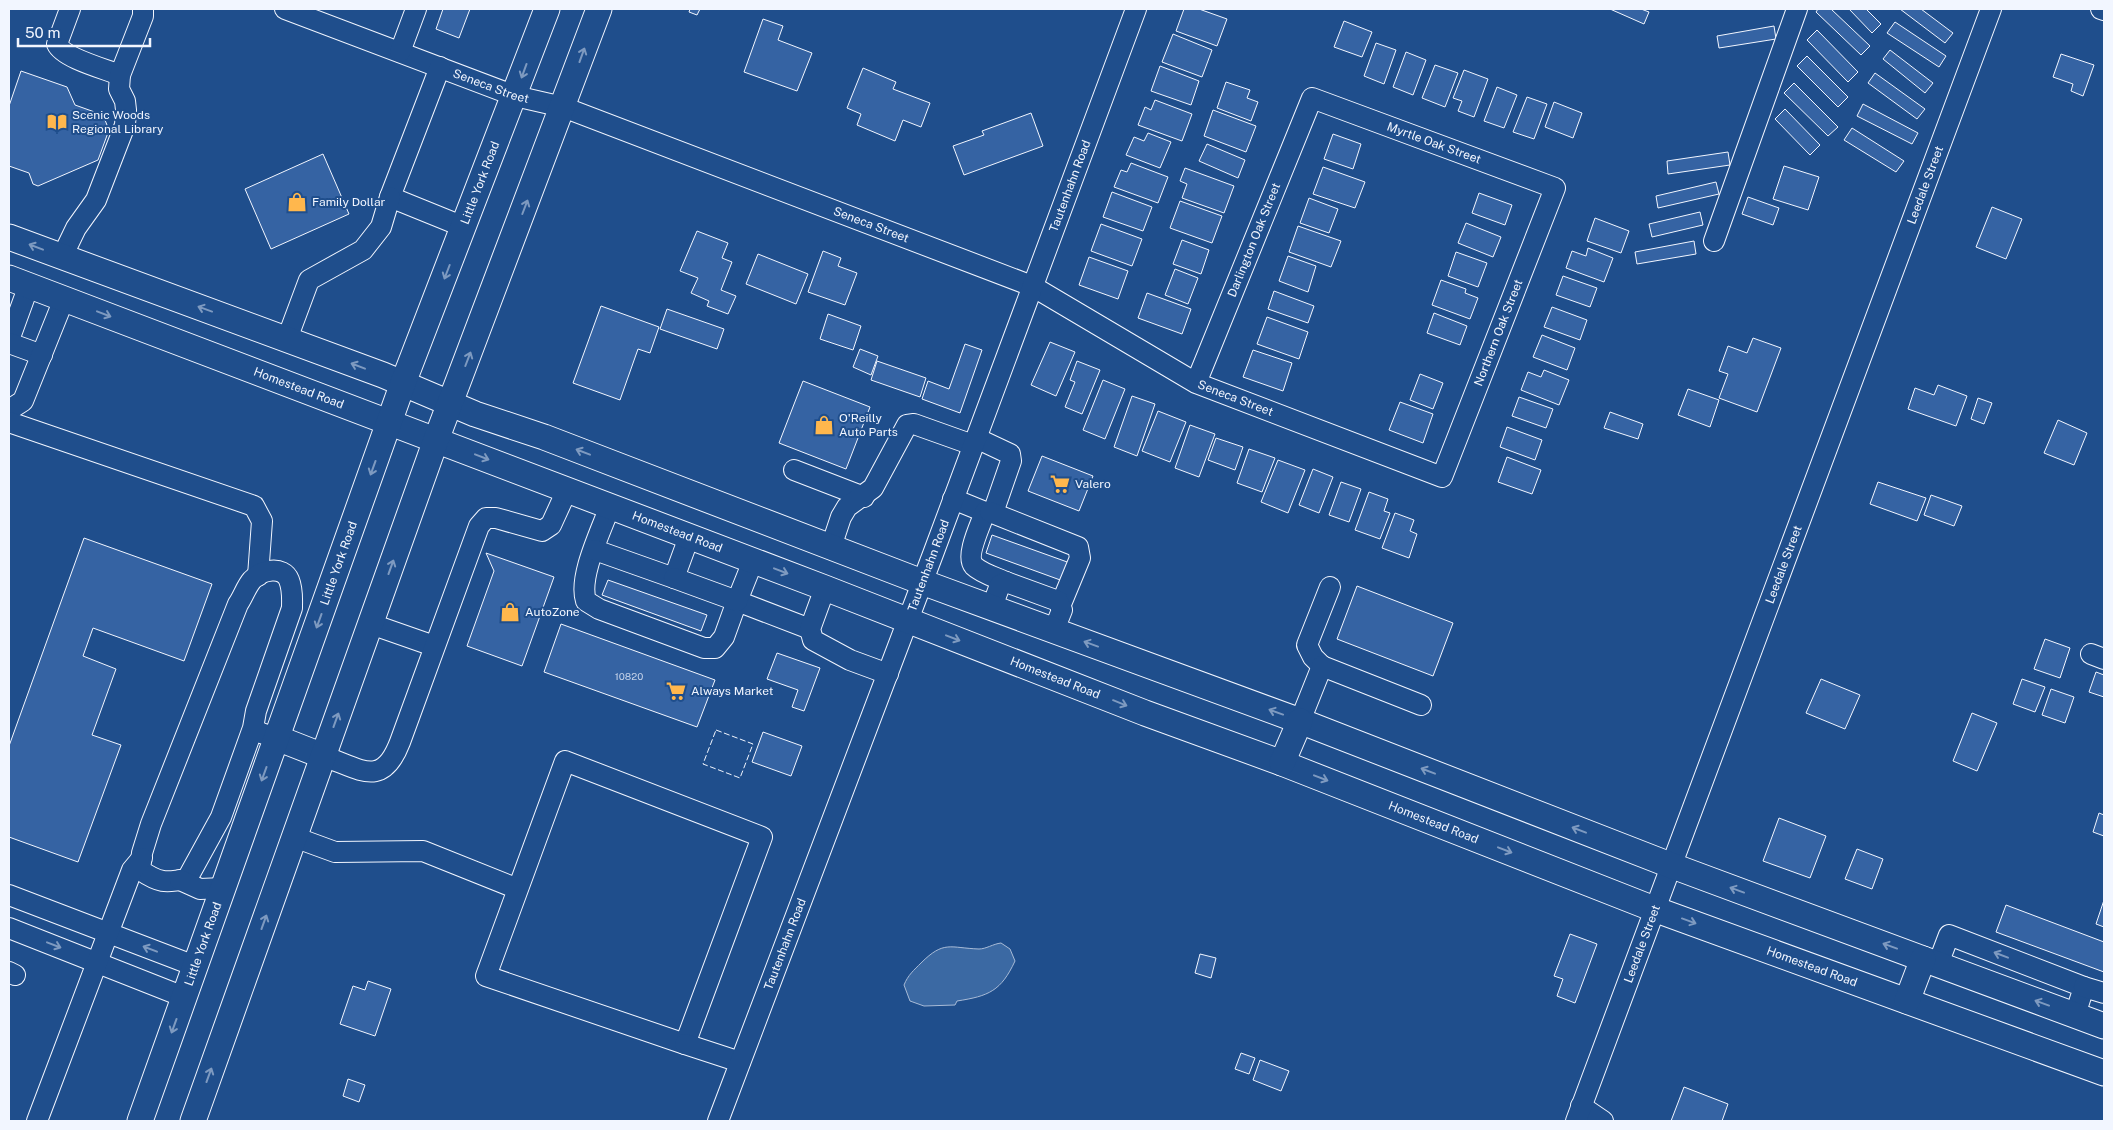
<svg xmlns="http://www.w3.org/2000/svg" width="2113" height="1130" viewBox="0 0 2113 1130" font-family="'Public Sans',sans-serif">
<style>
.water{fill:#3b69a3;stroke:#a8bbd7}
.building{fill:#3563a3;stroke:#f2f6ff}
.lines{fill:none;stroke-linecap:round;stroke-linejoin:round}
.minor-casing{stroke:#f2f6ff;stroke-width:22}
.major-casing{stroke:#f2f6ff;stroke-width:27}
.minor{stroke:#1f4e8c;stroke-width:20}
.major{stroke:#1f4e8c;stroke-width:25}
.fence{stroke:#f2f6ff;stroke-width:1;stroke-dasharray:6 2.5;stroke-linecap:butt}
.oneway{stroke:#7e9ac0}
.labels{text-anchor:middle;stroke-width:4;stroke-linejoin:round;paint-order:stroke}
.number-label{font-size:10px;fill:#c3d1e8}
.street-label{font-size:12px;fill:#f2f6ff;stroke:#1f4e8c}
.poi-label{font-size:12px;fill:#f2f6ff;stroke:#1f4e8c;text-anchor:start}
</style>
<rect width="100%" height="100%" fill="#1f4e8c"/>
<path class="water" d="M 1001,943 L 1010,949 L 1015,961 C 1001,991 989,996 957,1001 L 955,1005 L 924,1006 L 910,1001 L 904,985 C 908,975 914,970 921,963 C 944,940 950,948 979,949 C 986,949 993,944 1001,943 Z"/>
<g class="building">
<polygon points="443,9 470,9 459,38 436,29"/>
<polygon points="690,9 700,9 697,15 689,12"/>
<polygon points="1184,9 1199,9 1227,19 1217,46 1176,31"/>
<polygon points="1610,9 1641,9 1649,12 1644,24"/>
<polygon points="1818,9 1831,9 1870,46 1861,55 1816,12"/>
<polygon points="1849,9 1866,9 1881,24 1872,33"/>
<polygon points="1900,9 1921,9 1953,33 1945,43"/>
<polygon points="763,19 783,26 778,40 812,53 797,91 744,72"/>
<polygon points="1344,21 1372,32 1362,57 1334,47"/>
<polygon points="1895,22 1946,56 1939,67 1887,33"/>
<polygon points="1774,26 1776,39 1719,48 1717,36"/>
<polygon points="1817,30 1858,72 1848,82 1807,40"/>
<polygon points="1173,34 1212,50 1202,77 1162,62"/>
<polygon points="1376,43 1396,50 1384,84 1364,76"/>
<polygon points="1890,50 1933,83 1925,93 1883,59"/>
<polygon points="1406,52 1426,60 1413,95 1393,87"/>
<polygon points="2061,54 2094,65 2083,96 2071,91 2073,84 2053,77"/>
<polygon points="1807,56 1848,97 1838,107 1797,66"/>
<polygon points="1435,65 1458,73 1445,107 1422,98"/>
<polygon points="1160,66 1199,81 1191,105 1151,91"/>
<polygon points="863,68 896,82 893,89 930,103 921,127 903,120 895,141 857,125 861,114 847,108"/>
<polygon points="1464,70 1488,79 1474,117 1458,111 1462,101 1453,98"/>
<polygon points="21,71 67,87 75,105 103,115 109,130 98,160 38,186 33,184 29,173 9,166 9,106"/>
<polygon points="1875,73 1925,109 1917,119 1868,83"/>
<polygon points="1226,82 1250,90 1247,98 1258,102 1251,121 1217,108"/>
<polygon points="1794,83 1838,127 1828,136 1784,93"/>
<polygon points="1497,87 1517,95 1504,128 1484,121"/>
<polygon points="1527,97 1547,104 1534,139 1513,132"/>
<polygon points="1155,100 1192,114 1182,141 1138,125 1145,107 1151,110"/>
<polygon points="1554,102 1582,113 1573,138 1545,127"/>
<polygon points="1863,104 1918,133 1912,144 1857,116"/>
<polygon points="1785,109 1820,145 1810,155 1775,119"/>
<polygon points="1213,110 1256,126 1246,152 1204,136"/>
<polygon points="1031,113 1043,146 964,175 953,146 984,135 982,131"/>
<polygon points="1852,128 1904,161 1896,172 1844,140"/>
<polygon points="1148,133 1171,142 1160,168 1126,155 1134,137 1144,141"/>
<polygon points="1333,134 1361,144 1353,169 1324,159"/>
<polygon points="1207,144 1245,160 1238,178 1199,161"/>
<polygon points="1728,152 1730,165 1668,174 1667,161"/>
<polygon points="323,154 349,214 271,249 245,189"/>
<polygon points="1131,163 1168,177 1158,203 1114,187 1121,170 1127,172"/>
<polygon points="1784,166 1819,177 1808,210 1773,199"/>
<polygon points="1323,167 1365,182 1355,208 1313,194"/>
<polygon points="1185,168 1234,186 1224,213 1182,198 1187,184 1180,181"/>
<polygon points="1716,182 1719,194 1658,208 1656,196"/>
<polygon points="1112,192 1152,207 1143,231 1103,217"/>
<polygon points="1479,193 1512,205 1505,225 1472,213"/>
<polygon points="1748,197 1779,208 1773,225 1742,214"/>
<polygon points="1309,198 1338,209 1329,233 1300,223"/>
<polygon points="1180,201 1222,216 1212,243 1170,228"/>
<polygon points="1992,207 2022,219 2006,259 1976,247"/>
<polygon points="1700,212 1703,225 1652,237 1649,224"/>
<polygon points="1595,218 1629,231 1621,253 1587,241"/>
<polygon points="1466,223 1501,237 1493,257 1458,243"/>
<polygon points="1101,224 1142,239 1132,266 1091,251"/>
<polygon points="1298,226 1341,241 1331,267 1289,252"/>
<polygon points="697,231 728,243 722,258 732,262 721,290 736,296 728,314 707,306 709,301 691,293 698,278 680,271"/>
<polygon points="1182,240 1209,250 1201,274 1173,264"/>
<polygon points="1694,241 1696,254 1637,264 1635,252"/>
<polygon points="1588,248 1613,258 1604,282 1566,268 1572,251 1586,256"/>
<polygon points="823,251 841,258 838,266 857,273 845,305 808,292"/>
<polygon points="1456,252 1487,263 1478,287 1448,276"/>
<polygon points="758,254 808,274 796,304 746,284"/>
<polygon points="1288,256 1316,266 1308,292 1279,281"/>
<polygon points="1089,257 1128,271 1118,299 1079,285"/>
<polygon points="1175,269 1198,278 1188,304 1165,295"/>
<polygon points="1563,276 1597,288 1590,307 1556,295"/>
<polygon points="1441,280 1466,289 1465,293 1478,298 1470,319 1432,305"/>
<polygon points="1274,291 1314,306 1308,323 1268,309"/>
<polygon points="1147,293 1191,309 1182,334 1138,318"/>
<polygon points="601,306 659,327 650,353 638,349 620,400 573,383"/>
<polygon points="1552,307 1587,320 1580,340 1544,327"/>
<polygon points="667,309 724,329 717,349 660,329"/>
<polygon points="1434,313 1467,326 1460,345 1427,333"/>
<polygon points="828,314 861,326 853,350 820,339"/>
<polygon points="1267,317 1308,332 1299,359 1257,344"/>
<polygon points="1542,335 1575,348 1567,370 1533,357"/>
<polygon points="1753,338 1781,348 1757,412 1719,398 1728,374 1719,371 1728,346 1747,353"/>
<polygon points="1050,342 1075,352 1056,396 1031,385"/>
<polygon points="965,344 982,350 960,413 922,399 928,381 949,389"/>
<polygon points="860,349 878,356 871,375 853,367"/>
<polygon points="1253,350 1292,363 1283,391 1243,377"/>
<polygon points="877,361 926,378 920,397 871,380"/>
<polygon points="1077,361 1100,370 1082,414 1065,407 1075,382 1070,380"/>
<polygon points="1544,370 1569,380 1559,405 1521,390 1528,372 1541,377"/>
<polygon points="1420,374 1443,383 1433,409 1410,400"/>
<polygon points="1103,380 1125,389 1105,439 1083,430"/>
<polygon points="803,381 870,407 846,469 779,443"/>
<polygon points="1938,385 1967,396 1956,426 1908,409 1915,388 1934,395"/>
<polygon points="1688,389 1719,400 1710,427 1678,415"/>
<polygon points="1132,396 1155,404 1137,456 1114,447"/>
<polygon points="1519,397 1553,409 1546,428 1512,416"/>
<polygon points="1978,398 1992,403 1984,424 1971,419"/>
<polygon points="1400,402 1433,414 1423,443 1389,430"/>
<polygon points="1158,411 1186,422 1170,462 1142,451"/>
<polygon points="1610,412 1643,424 1638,439 1604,428"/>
<polygon points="2058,420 2087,433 2074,465 2044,453"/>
<polygon points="1190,425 1215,434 1199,477 1175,468"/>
<polygon points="1507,427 1542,440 1535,460 1500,447"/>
<polygon points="1216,438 1243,447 1235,470 1208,460"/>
<polygon points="1249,449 1275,458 1262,492 1237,483"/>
<polygon points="1042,456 1093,476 1079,511 1028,491"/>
<polygon points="1507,457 1541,470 1532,494 1498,482"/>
<polygon points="1278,460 1305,470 1288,513 1261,502"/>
<polygon points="1313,469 1333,477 1319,513 1299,505"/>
<polygon points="1341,482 1361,489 1349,522 1329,515"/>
<polygon points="1878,482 1926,498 1917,521 1870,504"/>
<polygon points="1369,492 1388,499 1384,511 1390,513 1380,539 1355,530"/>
<polygon points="1931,495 1962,506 1954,526 1924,515"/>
<polygon points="1395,513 1414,520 1410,531 1417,534 1409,558 1382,548"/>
<polygon points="992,535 1070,563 1063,581 986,553"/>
<polygon points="84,538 212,584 184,661 93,628 83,656 116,669 92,735 121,745 78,862 9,837 9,746"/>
<polygon points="486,553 554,577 522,666 467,646 494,571"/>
<polygon points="608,580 707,615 701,631 602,595"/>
<polygon points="1357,586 1453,623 1433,676 1337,639"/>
<polygon points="561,624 715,680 697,727 544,672"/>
<polygon points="2045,639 2070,648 2060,678 2034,669"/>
<polygon points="777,653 820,668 804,711 792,707 798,690 767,679"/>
<polygon points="2096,672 2104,675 2104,697 2089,692"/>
<polygon points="1821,679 1860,695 1845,729 1806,713"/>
<polygon points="2022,679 2045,687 2035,712 2013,704"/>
<polygon points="2051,689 2074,697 2065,723 2042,715"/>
<polygon points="1972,713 1997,723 1977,771 1953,761"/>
<polygon points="763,732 802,746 791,776 752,762"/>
<polygon points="2099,813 2104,815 2104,836 2093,832"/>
<polygon points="1779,818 1826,836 1810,878 1763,861"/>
<polygon points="1857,849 1883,859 1872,889 1845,879"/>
<polygon points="2104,900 2104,927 2096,924"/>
<polygon points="2006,905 2104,942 2104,972 1996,932"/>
<polygon points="1570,934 1597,944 1575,1003 1557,996 1563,979 1554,976"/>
<polygon points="1200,954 1216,958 1211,978 1195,973"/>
<polygon points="368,981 391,989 375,1036 340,1024 353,986 365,990"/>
<polygon points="1241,1053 1255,1058 1249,1074 1235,1069"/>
<polygon points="1260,1060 1289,1071 1281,1091 1253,1080"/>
<polygon points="348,1079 365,1085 359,1102 343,1096"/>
<polygon points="1684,1087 1728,1104 1722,1121 1671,1121"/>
</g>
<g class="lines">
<defs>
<g id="minor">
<path d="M 70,9 L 57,44 C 63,58 105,69 120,75"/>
<path id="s1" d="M 285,9 L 515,96 L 563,107 L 1032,286 L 1196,383 L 1442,477 L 1555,188 L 1312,98 L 1196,383"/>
<polyline points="2101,9 2104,10"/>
<polyline points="400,52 416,9"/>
<polyline points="440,67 390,197 464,227"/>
<polyline points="1714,241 1797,9"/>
<polyline points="62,257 76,228 96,200 125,125 126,110 125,101 119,89 120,75 143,16 143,9"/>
<polyline points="287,339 309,280 363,250 381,227 390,197"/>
<polyline points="9,340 29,285"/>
<polyline points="9,343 42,355"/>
<polyline points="9,410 23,401 64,299"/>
<polyline points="9,422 254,506 262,521 258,576"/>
<polyline points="794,470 864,497"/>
<polyline points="953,499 985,512 990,512 995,507 1011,461 1010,454 976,438"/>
<path d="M 610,506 C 601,531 578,577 586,601 L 599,609 L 704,648 L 715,648 L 724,637 L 737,601 L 810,629"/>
<path d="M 985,512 C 981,524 965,556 974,566 C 981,573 997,578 1006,582"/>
<polyline points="990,512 1078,547 1080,558 1061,604"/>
<polyline points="831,547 841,517 847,507 873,488 907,425 914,424 973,445"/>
<polyline points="595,550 674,578 689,537"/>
<polyline points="674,578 737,601 753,561"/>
<polyline points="825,588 810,629 813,640 850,660 888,674"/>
<polyline points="992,607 1000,585 1006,582 1058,601 1062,610 1054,630"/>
<polyline points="371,624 434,646"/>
<polyline points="2091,654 2104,659"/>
<polyline points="1322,666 1313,657 1307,645 1330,587"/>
<polyline points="1300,721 1322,666 1421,705"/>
<path d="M 253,728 L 221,817 L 187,879 C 165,883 159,883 140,870 L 142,853 L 151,824 L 238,604 C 243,597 246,587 252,580 C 261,570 283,565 289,580 C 293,590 292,598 292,608 L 256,711 L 253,728 L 261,733 L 277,738"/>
<path d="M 323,756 C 361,769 382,789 400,742 L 479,526 L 486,518 L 496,518 L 542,531 L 551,525 L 567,490"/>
<polyline points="294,837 335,852 423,851 518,889 565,761 762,837 685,1044 486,976 518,889"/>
<polyline points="180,880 200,889 223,888"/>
<polyline points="9,895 195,966"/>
<polyline points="9,928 184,997"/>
<polyline points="1938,964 1949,935 2084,987 2075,1015"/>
<polyline points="9,972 15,975"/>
<polyline points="2084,987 2104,993"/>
<polyline points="685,1044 740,1062"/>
<polyline points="1581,1106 1603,1121"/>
<polyline points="37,1121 132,870 142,858"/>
<path id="s2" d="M 718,1121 L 933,554 L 1136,9"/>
<path id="s3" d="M 1576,1121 L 1991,9"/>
</g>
<g id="major">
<polyline points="9,237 383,375 475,414 544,437 922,582 1300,721 1670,865 2104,1026"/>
<path id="s4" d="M 9,278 L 825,588 L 1145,713 L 1282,763 L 1654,909 L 2104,1073"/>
<polyline points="277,738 323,756"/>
<polyline points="1282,763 1300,721"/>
<polyline points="1907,1001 1923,959"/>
<path id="s5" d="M 140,1121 L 403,383 L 547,9"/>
<polyline points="193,1121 436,440 599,9"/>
</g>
</defs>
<use href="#minor" class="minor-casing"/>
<use href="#major" class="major-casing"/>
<use href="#minor" class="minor"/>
<use href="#major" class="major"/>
<polygon class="fence" points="716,730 753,744 740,778 703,764"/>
</g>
<defs><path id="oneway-shaft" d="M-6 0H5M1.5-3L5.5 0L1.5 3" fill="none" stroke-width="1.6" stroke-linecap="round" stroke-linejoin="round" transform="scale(1.25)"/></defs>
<g class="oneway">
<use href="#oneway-shaft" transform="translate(582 55) rotate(-70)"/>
<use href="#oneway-shaft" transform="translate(524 71) rotate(110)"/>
<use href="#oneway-shaft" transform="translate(525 207) rotate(-69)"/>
<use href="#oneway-shaft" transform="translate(36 247) rotate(-159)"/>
<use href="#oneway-shaft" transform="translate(447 272) rotate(111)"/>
<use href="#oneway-shaft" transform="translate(205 309) rotate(-160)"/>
<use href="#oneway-shaft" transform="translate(104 314) rotate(21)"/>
<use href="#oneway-shaft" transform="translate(468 359) rotate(-69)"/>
<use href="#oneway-shaft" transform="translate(358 366) rotate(-159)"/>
<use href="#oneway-shaft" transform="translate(583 452) rotate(-159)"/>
<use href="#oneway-shaft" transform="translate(482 457) rotate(21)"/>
<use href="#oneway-shaft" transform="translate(373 468) rotate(110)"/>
<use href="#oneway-shaft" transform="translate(391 567) rotate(-70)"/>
<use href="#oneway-shaft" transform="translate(781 571) rotate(21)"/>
<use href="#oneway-shaft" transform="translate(319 621) rotate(110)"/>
<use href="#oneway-shaft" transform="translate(953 638) rotate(21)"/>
<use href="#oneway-shaft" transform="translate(1091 644) rotate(-160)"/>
<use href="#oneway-shaft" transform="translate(1120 703) rotate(22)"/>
<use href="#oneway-shaft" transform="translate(1276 712) rotate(-160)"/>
<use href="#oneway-shaft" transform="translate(336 720) rotate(-70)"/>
<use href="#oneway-shaft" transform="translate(1428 771) rotate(-159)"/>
<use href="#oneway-shaft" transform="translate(264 774) rotate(110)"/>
<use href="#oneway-shaft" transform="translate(1321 778) rotate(21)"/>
<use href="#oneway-shaft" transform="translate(1579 830) rotate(-159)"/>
<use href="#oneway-shaft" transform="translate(1505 850) rotate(21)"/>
<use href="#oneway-shaft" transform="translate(1737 890) rotate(-160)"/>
<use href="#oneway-shaft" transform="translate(1689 921) rotate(20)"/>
<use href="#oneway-shaft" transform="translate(264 922) rotate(-70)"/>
<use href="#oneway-shaft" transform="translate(54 945) rotate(21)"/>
<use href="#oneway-shaft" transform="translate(1890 946) rotate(-160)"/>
<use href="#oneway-shaft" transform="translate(150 949) rotate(-159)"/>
<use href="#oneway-shaft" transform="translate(2001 955) rotate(-159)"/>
<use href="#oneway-shaft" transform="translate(2042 1003) rotate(-160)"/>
<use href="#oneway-shaft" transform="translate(174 1026) rotate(110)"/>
<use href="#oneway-shaft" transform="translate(209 1075) rotate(-70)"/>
</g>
<defs>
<symbol id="library-bare" viewBox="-9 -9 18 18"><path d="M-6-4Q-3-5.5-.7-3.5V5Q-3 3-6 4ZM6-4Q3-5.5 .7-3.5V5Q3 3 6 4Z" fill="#ffb74d" stroke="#1f4e8c" stroke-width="2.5" paint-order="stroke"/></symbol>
<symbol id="shop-bare" viewBox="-9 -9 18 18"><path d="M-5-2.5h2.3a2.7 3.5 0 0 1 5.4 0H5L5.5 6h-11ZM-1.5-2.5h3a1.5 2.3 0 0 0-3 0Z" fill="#ffb74d" stroke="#1f4e8c" stroke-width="2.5" paint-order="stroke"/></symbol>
<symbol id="supermarket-bare" viewBox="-9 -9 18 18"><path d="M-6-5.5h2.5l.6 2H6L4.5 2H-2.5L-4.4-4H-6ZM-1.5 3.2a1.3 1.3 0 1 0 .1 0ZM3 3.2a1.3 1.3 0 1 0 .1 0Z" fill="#ffb74d" stroke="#1f4e8c" stroke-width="2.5" paint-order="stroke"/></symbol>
</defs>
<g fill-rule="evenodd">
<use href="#library-bare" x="43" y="108" width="28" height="28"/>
<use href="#shop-bare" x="283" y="188" width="28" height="28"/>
<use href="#shop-bare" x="810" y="411" width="28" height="28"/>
<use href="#supermarket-bare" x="1046" y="470" width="28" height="28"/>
<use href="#shop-bare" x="496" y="598" width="28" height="28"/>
<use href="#supermarket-bare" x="662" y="677" width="28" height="28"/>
</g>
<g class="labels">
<g class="number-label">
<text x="629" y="680">10820</text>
</g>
<g class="street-label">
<text dy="4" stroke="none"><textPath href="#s1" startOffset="220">Seneca Street</textPath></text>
<text transform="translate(1434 143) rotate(20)" y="4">Myrtle Oak Street</text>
<text dy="4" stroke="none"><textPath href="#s5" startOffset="998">Little York Road</textPath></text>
<text dy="4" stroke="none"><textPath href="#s2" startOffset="999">Tautenhahn Road</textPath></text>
<text dy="4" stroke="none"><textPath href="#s3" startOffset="999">Leedale Street</textPath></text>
<text dy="4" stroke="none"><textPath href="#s1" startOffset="625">Seneca Street</textPath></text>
<text transform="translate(1254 240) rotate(-68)" y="4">Darlington Oak Street</text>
<text dy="4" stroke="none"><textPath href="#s1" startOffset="1406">Northern Oak Street</textPath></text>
<text dy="4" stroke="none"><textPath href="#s4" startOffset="310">Homestead Road</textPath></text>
<text dy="4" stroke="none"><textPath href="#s1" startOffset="1030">Seneca Street</textPath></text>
<text dy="4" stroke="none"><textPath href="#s4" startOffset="715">Homestead Road</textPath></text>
<text dy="4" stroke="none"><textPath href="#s5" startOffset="592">Little York Road</textPath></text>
<text dy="4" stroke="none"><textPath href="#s3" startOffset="594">Leedale Street</textPath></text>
<text dy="4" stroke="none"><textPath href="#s2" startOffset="594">Tautenhahn Road</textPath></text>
<text dy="4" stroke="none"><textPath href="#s4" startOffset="1120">Homestead Road</textPath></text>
<text dy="4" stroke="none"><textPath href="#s4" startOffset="1525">Homestead Road</textPath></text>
<text dy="4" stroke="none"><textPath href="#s2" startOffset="189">Tautenhahn Road</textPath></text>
<text dy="4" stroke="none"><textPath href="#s3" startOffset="189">Leedale Street</textPath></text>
<text dy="4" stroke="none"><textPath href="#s5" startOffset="188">Little York Road</textPath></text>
<text dy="4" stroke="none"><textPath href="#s4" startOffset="1930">Homestead Road</textPath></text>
</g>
<g class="poi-label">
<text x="72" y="119">Scenic Woods<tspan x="72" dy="14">Regional Library</tspan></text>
<text x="312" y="206">Family Dollar</text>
<text x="839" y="422">O'Reilly<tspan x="839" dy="14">Auto Parts</tspan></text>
<text x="1075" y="488">Valero</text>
<text x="525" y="616">AutoZone</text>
<text x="691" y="695">Always Market</text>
</g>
</g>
<rect width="2113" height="1130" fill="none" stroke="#f2f6ff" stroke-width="20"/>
<path d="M18 38v8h132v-8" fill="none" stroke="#f2f6ff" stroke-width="2.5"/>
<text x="25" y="38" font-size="15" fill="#f2f6ff" stroke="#1f4e8c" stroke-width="4" paint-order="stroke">50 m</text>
</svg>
